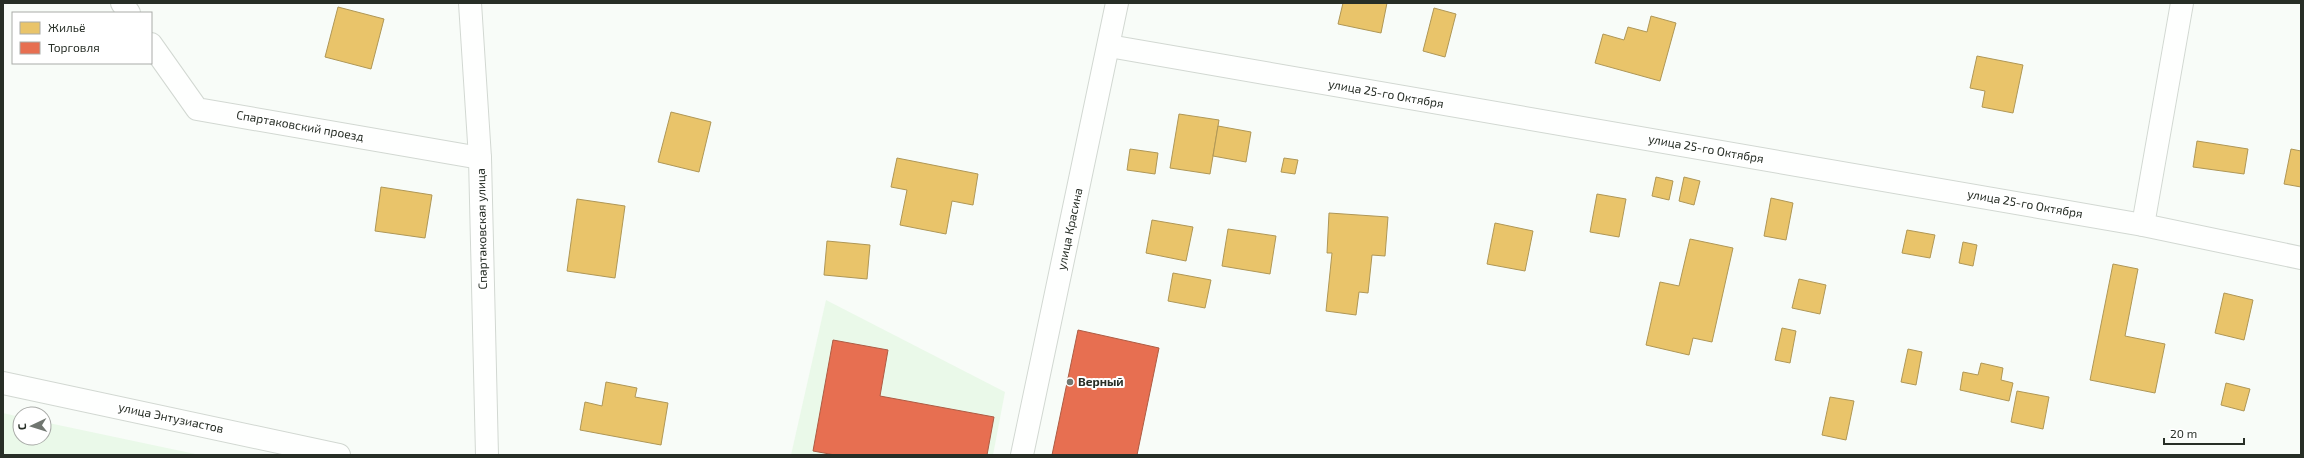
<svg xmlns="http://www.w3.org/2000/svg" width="2304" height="458" viewBox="0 0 2304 458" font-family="'Exo 2',sans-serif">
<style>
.built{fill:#eaf9e9}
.homes{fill:#e9c46a;stroke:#af9756}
.shops{fill:#e76f51;stroke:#ad5c44}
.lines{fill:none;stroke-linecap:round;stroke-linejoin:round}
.minor-casing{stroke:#d2d8d2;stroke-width:24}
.tertiary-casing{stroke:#d2d8d2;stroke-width:24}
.minor{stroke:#fefffe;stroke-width:22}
.tertiary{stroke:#fefffe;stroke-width:22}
.poi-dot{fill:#707670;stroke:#fff;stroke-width:1.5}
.labels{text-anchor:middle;stroke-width:4;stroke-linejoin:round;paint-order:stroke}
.street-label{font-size:12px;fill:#272e26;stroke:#fff}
.poi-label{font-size:12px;font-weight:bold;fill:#272e26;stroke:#fff;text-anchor:start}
</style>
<rect width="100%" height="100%" fill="#f8fcf8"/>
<g class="built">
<polygon points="826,300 1005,392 993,455 791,455"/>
<polygon points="3,413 20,417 20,438 44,438 44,422 200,455 3,455"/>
</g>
<g class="homes">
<polygon points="1343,3 1387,3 1381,33 1338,24"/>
<polygon points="338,7 384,19 371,69 325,57"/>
<polygon points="1434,8 1456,14 1445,57 1423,51"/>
<polygon points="1651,16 1676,23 1660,81 1595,63 1603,34 1624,40 1628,27 1647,32"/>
<polygon points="1977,56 2023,65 2013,113 1982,107 1985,91 1970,88"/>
<polygon points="671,112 711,122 699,172 658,162"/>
<polygon points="1179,114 1219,120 1210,174 1170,168"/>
<polygon points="1218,126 1251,132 1246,162 1213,156"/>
<polygon points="2197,141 2248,149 2244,174 2193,167"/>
<polygon points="1130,149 1158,153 1155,174 1127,170"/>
<polygon points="2291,149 2301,151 2301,187 2284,184"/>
<polygon points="897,158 978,174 973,205 952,201 946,234 900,225 907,190 891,187"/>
<polygon points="1284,158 1298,160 1295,174 1281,172"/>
<polygon points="1656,177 1673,181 1669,200 1652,196"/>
<polygon points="1684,177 1700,181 1694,205 1679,201"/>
<polygon points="381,187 432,195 425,238 375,231"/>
<polygon points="1597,194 1626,199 1619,237 1590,232"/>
<polygon points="1771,198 1793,203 1786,240 1764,236"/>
<polygon points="577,199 625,206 615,278 567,271"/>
<polygon points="1329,213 1388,217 1385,256 1372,255 1368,293 1359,292 1356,315 1326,311 1332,253 1327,253"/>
<polygon points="1152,220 1193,227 1186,261 1146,253"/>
<polygon points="1495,223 1533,231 1525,271 1487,264"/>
<polygon points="1228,229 1276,236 1270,274 1222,266"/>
<polygon points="1907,230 1935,235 1930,258 1902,253"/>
<polygon points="1690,239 1733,248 1712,342 1693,338 1689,355 1646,345 1660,282 1679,286"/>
<polygon points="827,241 870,245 867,279 824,275"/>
<polygon points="1963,242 1977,245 1973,266 1959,263"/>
<polygon points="2113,264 2138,269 2125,336 2165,344 2155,393 2090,380"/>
<polygon points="1173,273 1211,280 1205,308 1168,301"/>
<polygon points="1799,279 1826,285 1820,314 1792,308"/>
<polygon points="2224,293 2253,300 2244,340 2215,333"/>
<polygon points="1782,328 1796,331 1790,363 1775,360"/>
<polygon points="1908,349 1922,352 1916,385 1901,382"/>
<polygon points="1981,363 2003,368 2001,380 2013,383 2009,401 1960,390 1963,372 1978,375"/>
<polygon points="606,382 637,388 635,397 668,403 661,445 580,430 585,402 602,406"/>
<polygon points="2226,383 2250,389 2244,411 2221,405"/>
<polygon points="2017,391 2049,397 2043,429 2011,422"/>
<polygon points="1830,397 1854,401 1846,440 1822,435"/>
</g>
<g class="shops">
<polygon points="1078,330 1159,348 1137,455 1052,455"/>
<polygon points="833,340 888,350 880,396 994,417 987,455 835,455 813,451"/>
</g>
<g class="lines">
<defs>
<g id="minor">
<polyline points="122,3 129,13"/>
<polyline points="470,3 480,158 487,455"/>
<polyline points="151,44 197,109 480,158"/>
<polyline points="1109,46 2143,225 2301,258"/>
<polyline points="2143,225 2182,3"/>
<polyline points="1022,455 1117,3"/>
</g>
<polyline id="tertiary" points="3,383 339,455"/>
</defs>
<use href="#minor" class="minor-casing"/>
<use href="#tertiary" class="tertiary-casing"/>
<use href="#minor" class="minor"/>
<use href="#tertiary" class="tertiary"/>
</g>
<circle class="poi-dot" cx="1070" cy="382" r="4"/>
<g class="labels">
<g class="street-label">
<text transform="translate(1386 94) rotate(10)" y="4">улица 25-го Октября</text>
<text transform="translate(300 126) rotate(10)" y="4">Спартаковский проезд</text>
<text transform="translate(1706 149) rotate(10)" y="4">улица 25-го Октября</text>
<text transform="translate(2025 204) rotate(10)" y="4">улица 25-го Октября</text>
<text transform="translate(482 229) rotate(-91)" y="4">Спартаковская улица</text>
<text transform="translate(1070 229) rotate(-78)" y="4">улица Красина</text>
<text transform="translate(171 418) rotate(12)" y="4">улица Энтузиастов</text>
</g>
<g class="poi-label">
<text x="1078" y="386">Верный</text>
</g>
</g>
<rect width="2304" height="458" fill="none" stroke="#272e26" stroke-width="8"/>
<rect x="12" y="12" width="140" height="52" fill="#ffffff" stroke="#a9aba8"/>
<rect x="20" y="22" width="20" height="12" fill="#e9c46a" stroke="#a9aba8"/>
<text x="48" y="32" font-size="12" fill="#272e26">Жильё</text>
<rect x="20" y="42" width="20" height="12" fill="#e76f51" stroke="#a9aba8"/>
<text x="48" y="52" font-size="12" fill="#272e26">Торговля</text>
<g transform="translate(32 426) rotate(266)"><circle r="19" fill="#ffffff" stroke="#a9aba8"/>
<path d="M0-3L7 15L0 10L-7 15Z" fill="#707670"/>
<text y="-6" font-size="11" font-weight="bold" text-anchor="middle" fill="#272e26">С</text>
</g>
<path d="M2164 438v6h80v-6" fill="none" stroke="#272e26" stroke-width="2"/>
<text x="2170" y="438" font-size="12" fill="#272e26" stroke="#ffffff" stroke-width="3" paint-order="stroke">20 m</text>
</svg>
